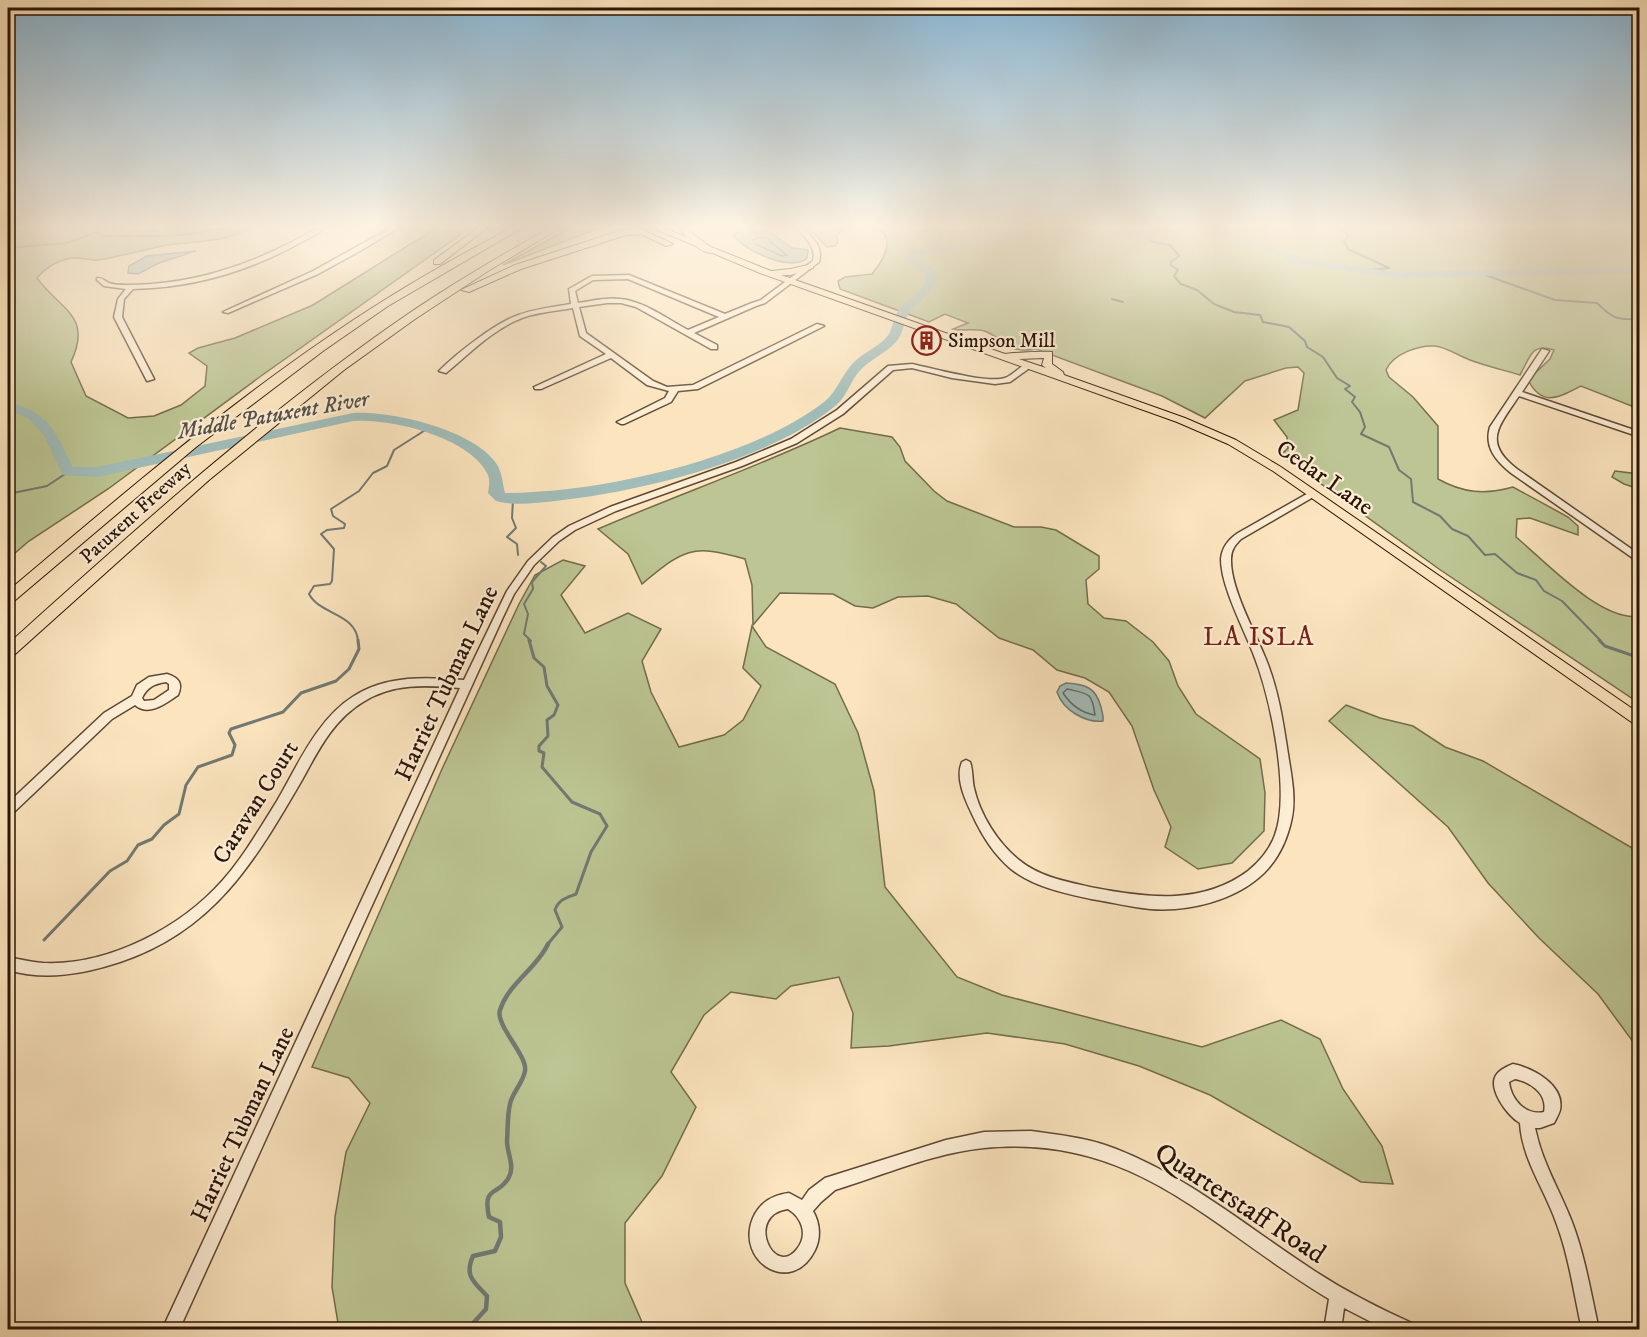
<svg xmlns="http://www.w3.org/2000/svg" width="1647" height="1337" viewBox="0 0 1647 1337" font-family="'IM FELL DW Pica',serif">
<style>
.green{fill:#bcc593;stroke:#736c4c;stroke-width:1.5}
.water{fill:#a1bdba;stroke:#717972;stroke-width:1.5}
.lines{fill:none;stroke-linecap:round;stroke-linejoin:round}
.shore{stroke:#666860;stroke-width:1.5}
.stream-far2{stroke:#717972;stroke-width:2}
.stream-far1{stroke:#717972;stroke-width:3}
.stream{stroke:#717972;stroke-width:4.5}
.river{fill:#a1bdba;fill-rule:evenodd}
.minor-casing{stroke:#5e4833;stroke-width:3}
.major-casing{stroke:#2a1405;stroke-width:2}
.highway-casing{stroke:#2a1405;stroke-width:2}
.minor{fill:#fcedd5;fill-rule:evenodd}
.major{fill:#fbe4be;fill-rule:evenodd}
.highway{fill:#fbe4be;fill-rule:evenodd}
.labels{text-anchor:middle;stroke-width:4.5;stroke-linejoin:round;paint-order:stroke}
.far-poi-label{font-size:20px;fill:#2a1405;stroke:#fcedd5;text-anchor:start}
.far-street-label{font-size:20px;fill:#2a1405;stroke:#fcedd5}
.far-water-label{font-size:22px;font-style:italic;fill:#544f44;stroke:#fcedd5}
.street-label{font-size:24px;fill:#2a1405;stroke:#fcedd5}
.neighbourhood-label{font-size:26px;letter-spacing:1.5px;fill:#7a1f14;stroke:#fcedd5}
.near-street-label{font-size:28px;fill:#2a1405;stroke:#fcedd5}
</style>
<rect width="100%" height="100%" fill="#fbe4be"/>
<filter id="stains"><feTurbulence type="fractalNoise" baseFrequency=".00333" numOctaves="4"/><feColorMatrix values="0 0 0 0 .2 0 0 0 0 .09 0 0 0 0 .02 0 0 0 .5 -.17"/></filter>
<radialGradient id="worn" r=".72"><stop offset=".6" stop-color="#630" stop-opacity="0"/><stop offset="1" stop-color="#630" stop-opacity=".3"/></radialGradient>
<g class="green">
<path d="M 8,225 L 78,227 L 255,225 C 227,244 194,240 162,246 C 141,251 120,256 99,260 C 91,261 84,258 76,258 C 61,258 46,267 37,278 C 60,310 93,315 71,362 L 86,396 L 128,418 L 154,416 L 181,405 L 205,386 L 207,366 L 189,353 L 198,348 L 235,338 L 313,305 L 441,225 L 474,225 L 261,376 L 108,489 L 29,541 L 8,559 Z"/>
<polygon points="575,225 607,225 503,265"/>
<polygon points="806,225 854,225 847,226 837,235 838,242 835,246 827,247"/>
<path d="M 860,225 L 1639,225 L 1639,409 L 1581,386 C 1558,398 1542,407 1528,380 L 1550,359 L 1554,350 C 1531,342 1530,358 1520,375 C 1503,370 1486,366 1470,360 C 1459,356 1446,347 1435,346 C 1418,345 1393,354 1386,370 L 1389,377 L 1413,397 L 1438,426 L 1438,479 C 1463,493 1485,495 1513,487 L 1568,517 L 1578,526 L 1578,535 L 1530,518 L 1517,519 L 1516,537 C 1545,561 1601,622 1639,616 L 1639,703 L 1439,569 L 1281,455 L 1288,448 L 1287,437 L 1274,420 L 1298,410 L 1304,373 L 1298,367 L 1286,368 L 1245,381 L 1205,418 L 1162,396 L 1036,349 C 1009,354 1008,342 987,332 C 977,327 964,332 953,329 L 968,323 L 945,314 L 929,322 L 840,289 L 838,281 L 845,277 L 872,274 C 890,252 898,227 860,225 Z"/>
<path d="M 840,428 L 892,437 L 900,447 L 905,461 L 934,491 L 947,501 L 1014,527 L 1041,527 L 1056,530 L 1099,556 L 1099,569 L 1086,580 L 1088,604 L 1104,618 L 1126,621 L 1153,642 L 1169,661 L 1178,686 L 1196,714 L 1260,759 L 1265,793 L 1264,831 L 1232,863 L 1198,869 L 1165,847 L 1171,827 L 1154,790 L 1132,726 L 1109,692 L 1085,678 L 1057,670 L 1033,650 L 999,638 L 956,604 L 928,596 L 898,597 L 873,608 L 855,606 L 833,594 L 780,593 L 753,625 L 752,585 L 745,559 C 691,543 683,550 642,584 L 628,554 L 598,529 C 679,494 761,466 840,428 Z"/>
<polygon points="1615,471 1639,474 1639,489 1624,484 1612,477"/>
<polygon points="563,560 585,566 561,595 585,633 628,613 661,629 642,661 651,692 679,747 724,735 743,720 761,686 743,668 752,626 766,647 835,684 858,733 874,791 885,887 957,977 1002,995 1202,1047 1281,1020 1320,1039 1343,1089 1382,1146 1393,1184 1361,1182 1210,1095 1139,1066 1065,1044 987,1033 889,1046 851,1048 853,1013 839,977 791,986 776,999 731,992 704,1015 671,1072 696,1107 662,1176 625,1223 625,1283 645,1329 339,1329 332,1287 335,1217 346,1152 370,1103 349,1078 312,1067 442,769 519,604 535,575"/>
<polygon points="1346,705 1380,718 1413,726 1445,747 1483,761 1639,852 1639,1050 1598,994 1539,938 1488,883 1448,827 1329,721"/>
</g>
<g class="water">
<path d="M 749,226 L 756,232 L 768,231 L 792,248 L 808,250 L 807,258 C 792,273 743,250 733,235 Z"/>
<polygon points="196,251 159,263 138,274 128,273 129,266 147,256"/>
<path d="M 1066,683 C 1086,684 1096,688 1101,707 C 1102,713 1104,716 1103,721 C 1085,723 1063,710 1057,692 L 1060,686 Z"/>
</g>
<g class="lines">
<g class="shore">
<polygon points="757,238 766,238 787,255 782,256 755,244 753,240"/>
<path d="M 1067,689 C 1089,694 1092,692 1095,715 C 1081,713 1071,705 1063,693 Z"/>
</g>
<g class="stream-far2">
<polyline points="1354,225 1342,230 1348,236 1344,241 1348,249 1389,268 1370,270"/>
<polyline points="1147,238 1153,242 1170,245 1179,256 1171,262 1171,265 1178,270 1174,276 1181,284 1197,290 1214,304 1234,312 1260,315 1263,322 1289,327 1305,341 1307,347 1323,357 1337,378 1350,386 1345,389 1355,397 1352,402 1360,412 1365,427 1361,434 1389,447 1399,470 1411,479 1413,502 1440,516 1452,529 1468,536 1485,555 1495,554 1517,573 1536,580 1544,591 1562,601 1601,641"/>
<path d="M 8,248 L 67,243 L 96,232 L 103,236 C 140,235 193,240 227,225"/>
<path d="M 1477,272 L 1555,300 L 1597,303 C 1613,319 1617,320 1640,319"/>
<polyline points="1112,299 1123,302"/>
<polyline points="8,494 47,486 68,472"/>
<polyline points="513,499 512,518 516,528 507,537 517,544 518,555"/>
<path d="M 358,641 C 356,613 320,615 309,594 L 314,586 L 330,584 L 332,581 L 334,549 L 321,534 L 327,530 L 344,528 L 345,524 L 333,516 L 331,509 L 359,491 L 373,473 L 387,466 L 394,450 L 427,429"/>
<polyline points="531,641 524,634 528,614 524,604 533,589 532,582 546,566 541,562"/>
</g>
<g class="stream-far1">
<path d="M 529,640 L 534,658 L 544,667 L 547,686 L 558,705 L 554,715 L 547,720 L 548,736 L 539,746 L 539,751 L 544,753 L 542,767 L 572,802 L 600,814 L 607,826 L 591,852 L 576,894 C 566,898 559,899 555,910 L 562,927 L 547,945"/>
<polyline points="1599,640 1605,646 1640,658"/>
<polyline points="44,940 110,871 127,861 138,845 152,839 164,825 179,814 186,785 198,767 232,755 235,745 229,733 231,729 283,712 301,693 336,681 349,669 359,649 358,640"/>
</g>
<path class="stream" d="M 467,1330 L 486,1309 L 487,1296 C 474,1282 464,1276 473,1256 L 495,1251 L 501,1237 L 500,1222 L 489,1217 C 482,1184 499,1197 509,1177 C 515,1166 507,1153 507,1141 C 508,1129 507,1116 510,1104 C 512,1093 523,1083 525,1071 C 528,1056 495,1025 500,1010 C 508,984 537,968 548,944"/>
<g class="river">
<path d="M 1142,225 L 1152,225 L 1156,232 L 1151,240 L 1047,233 L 999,243 L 916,256 L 929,264 L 937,273 C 938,293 918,299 909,313 C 903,322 904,333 896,342 C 885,354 868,360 857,374 C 849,385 845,399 834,407 C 767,461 640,492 555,501 C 536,503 514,506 496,501 L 488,493 C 489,487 490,480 488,475 C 471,437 390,418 353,421 L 97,477 L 63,475 L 43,434 L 28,418 L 8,410 L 8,402 C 49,412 56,432 73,467 L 97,467 L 353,413 C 390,410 474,430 496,463 C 503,474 502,482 505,493 C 599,493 749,460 824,402 C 837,392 842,374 854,362 C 864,352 881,346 889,334 C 893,327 893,319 897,313 C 905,298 927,292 926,274 L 907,261 L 905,254 L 906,252 L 1047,227 L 1144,235 L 1146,232 Z"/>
<polygon points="1197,225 1211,225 1279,248 1301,258 1395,272 1640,267 1640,273 1395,278 1294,263 1271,252"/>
</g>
<defs>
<g id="minor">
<path d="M 323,225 L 330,225 C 319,233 306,240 294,246 C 244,273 189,288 133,289 L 124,299 L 122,317 L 154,379 L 147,381 L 114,317 L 118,299 L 126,289 L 104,286 L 97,280 L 97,278 C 103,278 103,280 109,283 C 114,285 121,285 127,285 C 200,285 261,261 323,225 Z"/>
<polygon points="396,225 403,225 360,251 318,274 228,313 223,312 313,271"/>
<path d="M 794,225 L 800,225 C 810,235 824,246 819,262 L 765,303 L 756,306 L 694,333 L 717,345 L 717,349 L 711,349 L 636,307 L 621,303 L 607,303 L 579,307 L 586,333 L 653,381 L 667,387 L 693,385 L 817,324 L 824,326 L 698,389 L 678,391 L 671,402 L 624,424 L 621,424 L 617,422 L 665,398 L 669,391 L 647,385 L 611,358 L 541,389 L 535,389 L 534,387 L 606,354 L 580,336 L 573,308 C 556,311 538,312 522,318 C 493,329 469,354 446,373 L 439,371 C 456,354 494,324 516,316 C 533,309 553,307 571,304 L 569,289 L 592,276 L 629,275 L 725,314 L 752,303 L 761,300 L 813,261 C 817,246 803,236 794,225 ZM 628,279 L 719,317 L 688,330 C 667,319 644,301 620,299 C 606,297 592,301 578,303 L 575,291 L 593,280 Z"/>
<path d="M 1542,349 L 1549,351 L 1522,392 L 1640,432 L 1640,437 L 1519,396 C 1499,426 1482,442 1517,469 L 1640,555 L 1640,563 L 1511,473 C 1496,461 1484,447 1490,427 Z"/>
<path d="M 912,364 C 931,368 988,384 1005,378 C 1011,376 1018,369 1024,365 L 1031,367 L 1010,382 L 995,384 L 952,378 L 912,368 L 893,370 L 843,414 L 797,443 L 742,466 L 616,511 L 575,530 L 559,541 L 534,565 L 514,594 L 503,617 L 179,1330 L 162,1330 L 460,688 C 427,685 392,683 363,702 C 333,720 318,751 302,780 C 255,861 214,931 120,962 C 83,974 46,981 8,970 L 8,957 C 19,959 31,962 43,963 C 108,966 181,928 223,880 C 244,856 260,828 277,801 C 298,765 317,719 354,696 C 387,675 426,677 464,680 L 507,591 L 528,561 L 553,537 L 569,526 L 610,507 L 736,462 L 791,439 L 837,410 L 888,366 Z"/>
<path d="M 1312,491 L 1316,494 L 1315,496 L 1241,539 C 1235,545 1231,550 1231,559 C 1230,587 1254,630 1265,657 C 1278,688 1283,721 1288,754 C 1291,774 1296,796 1292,817 C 1288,838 1279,858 1264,873 C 1235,901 1188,912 1150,909 C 1130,907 1111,902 1091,899 C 1064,893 1034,887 1011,869 C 994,855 981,834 972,814 C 965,799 955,778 962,762 L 966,760 L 970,762 C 973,770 972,780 974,788 C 980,815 998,843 1019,860 C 1041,878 1069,882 1095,888 C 1148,898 1202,905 1248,871 C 1259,862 1270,849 1275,835 C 1291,792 1270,695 1253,653 C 1243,627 1221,586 1221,559 C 1222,547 1229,539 1238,533 Z"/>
<path d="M 167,674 C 179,678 183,683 178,695 C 166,703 149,717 135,705 L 112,719 L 12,814 L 8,815 L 8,803 L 104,713 L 132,696 L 137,685 L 149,677 ZM 166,682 L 169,684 L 169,690 L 154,700 L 144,701 L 142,698 C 147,687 154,684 166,682 Z"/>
<path d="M 1513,1064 C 1533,1068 1565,1085 1560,1110 C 1559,1114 1556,1119 1554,1123 L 1540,1128 L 1535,1128 L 1536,1132 C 1543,1164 1560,1191 1572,1222 C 1585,1256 1591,1294 1599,1330 L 1582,1330 C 1574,1294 1569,1256 1556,1222 C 1544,1188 1522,1159 1520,1123 C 1508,1116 1486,1088 1497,1074 C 1500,1070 1508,1066 1513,1064 ZM 1515,1079 C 1531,1082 1548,1094 1544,1112 C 1526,1116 1511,1100 1509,1082 Z"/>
<path d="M 1031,1131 C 1060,1135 1089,1138 1116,1149 C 1188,1177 1246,1226 1310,1268 C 1343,1290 1378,1308 1414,1324 L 1416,1330 L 1387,1330 L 1344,1308 L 1341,1330 L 1324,1330 L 1329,1299 C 1212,1229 1135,1133 984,1148 C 933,1153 884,1175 835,1190 L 821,1202 L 813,1211 C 820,1223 821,1238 815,1250 C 792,1297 735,1262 753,1218 C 760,1202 773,1195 789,1193 L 802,1200 L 809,1190 L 825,1178 L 946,1140 L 984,1132 ZM 788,1209 C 801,1217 809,1234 797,1249 C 774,1279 744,1215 788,1209 Z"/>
</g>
<g id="major">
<polygon points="622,225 632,225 673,244 666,246"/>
<path d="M 646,225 L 656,225 L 771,271 L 790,269 L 813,264 L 813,268 L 791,275 L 781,275 L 1005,354 C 1008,353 1047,351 1052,352 L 1052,364 L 1063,372 L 1064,375 L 1185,418 L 1236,440 L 1281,467 L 1640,714 L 1640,728 L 1273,471 L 1228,444 L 1177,422 L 760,273 ZM 1044,358 L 1042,365 L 1046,368 L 1019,359 Z"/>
</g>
<g id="highway">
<polygon points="482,225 491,225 440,264 434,264 434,260"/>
<path d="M 517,225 L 527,225 L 388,306 L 323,351 L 196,447 L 13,602 L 8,603 L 8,591 C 128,490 249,385 383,301 C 426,274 471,249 517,225 Z"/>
<path d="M 555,225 L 565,225 L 488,271 L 415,319 L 344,370 L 209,480 L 13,656 L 8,657 L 8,644 C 136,529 265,412 408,314 C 455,282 505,253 555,225 Z"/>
<path d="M 677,225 L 685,225 L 693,234 L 713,249 L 713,253 C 699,254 685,236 677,225 Z"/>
<polygon points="642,229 645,230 645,234 626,235 521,269 469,292 461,290 515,265 622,230"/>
</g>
</defs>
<use href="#minor" class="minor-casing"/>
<use href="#major" class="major-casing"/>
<use href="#highway" class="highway-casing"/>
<use href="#minor" class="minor"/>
<use href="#major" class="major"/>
<use href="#highway" class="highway"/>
</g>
<linearGradient id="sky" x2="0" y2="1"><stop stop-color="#8bb8d6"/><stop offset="0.55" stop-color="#fdf3e2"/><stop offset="1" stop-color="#fdf3e2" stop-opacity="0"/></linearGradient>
<rect width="1647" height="412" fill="url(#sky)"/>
<defs>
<symbol id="building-ring" viewBox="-11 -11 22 22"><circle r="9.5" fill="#fcedd5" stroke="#8f2418" stroke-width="1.5"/><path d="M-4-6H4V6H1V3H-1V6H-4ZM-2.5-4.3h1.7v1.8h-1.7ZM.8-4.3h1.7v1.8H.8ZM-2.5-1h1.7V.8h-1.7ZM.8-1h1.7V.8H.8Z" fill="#8f2418"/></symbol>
</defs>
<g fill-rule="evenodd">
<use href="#building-ring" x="910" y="324" width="33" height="33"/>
</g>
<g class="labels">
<g class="far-poi-label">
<text x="948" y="347">Simpson Mill</text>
</g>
<g class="far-street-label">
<text transform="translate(135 512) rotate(-42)" y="7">Patuxent Freeway</text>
</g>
<g class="far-water-label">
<text transform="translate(273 414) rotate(-10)" y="8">Middle Patuxent River</text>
</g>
<g class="street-label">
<text transform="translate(1325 477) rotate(35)" y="8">Cedar Lane</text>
<text transform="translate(446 683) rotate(-65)" y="8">Harriet Tubman Lane</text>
<text transform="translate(255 802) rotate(-58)" y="8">Caravan Court</text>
<text transform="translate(242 1124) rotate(-65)" y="8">Harriet Tubman Lane</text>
</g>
<g class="neighbourhood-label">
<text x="1259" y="645">LA ISLA</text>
</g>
<g class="near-street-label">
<text transform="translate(1241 1202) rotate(33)" y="10">Quarterstaff Road</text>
</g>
</g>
<rect width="1647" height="1337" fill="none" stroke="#fbe4be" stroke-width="30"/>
<rect x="9" y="9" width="1629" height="1319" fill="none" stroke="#2a1405" stroke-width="3"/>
<rect x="15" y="15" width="1617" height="1307" fill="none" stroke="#2a1405" stroke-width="1.5"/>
<rect width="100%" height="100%" filter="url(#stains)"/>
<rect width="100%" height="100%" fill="url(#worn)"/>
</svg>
